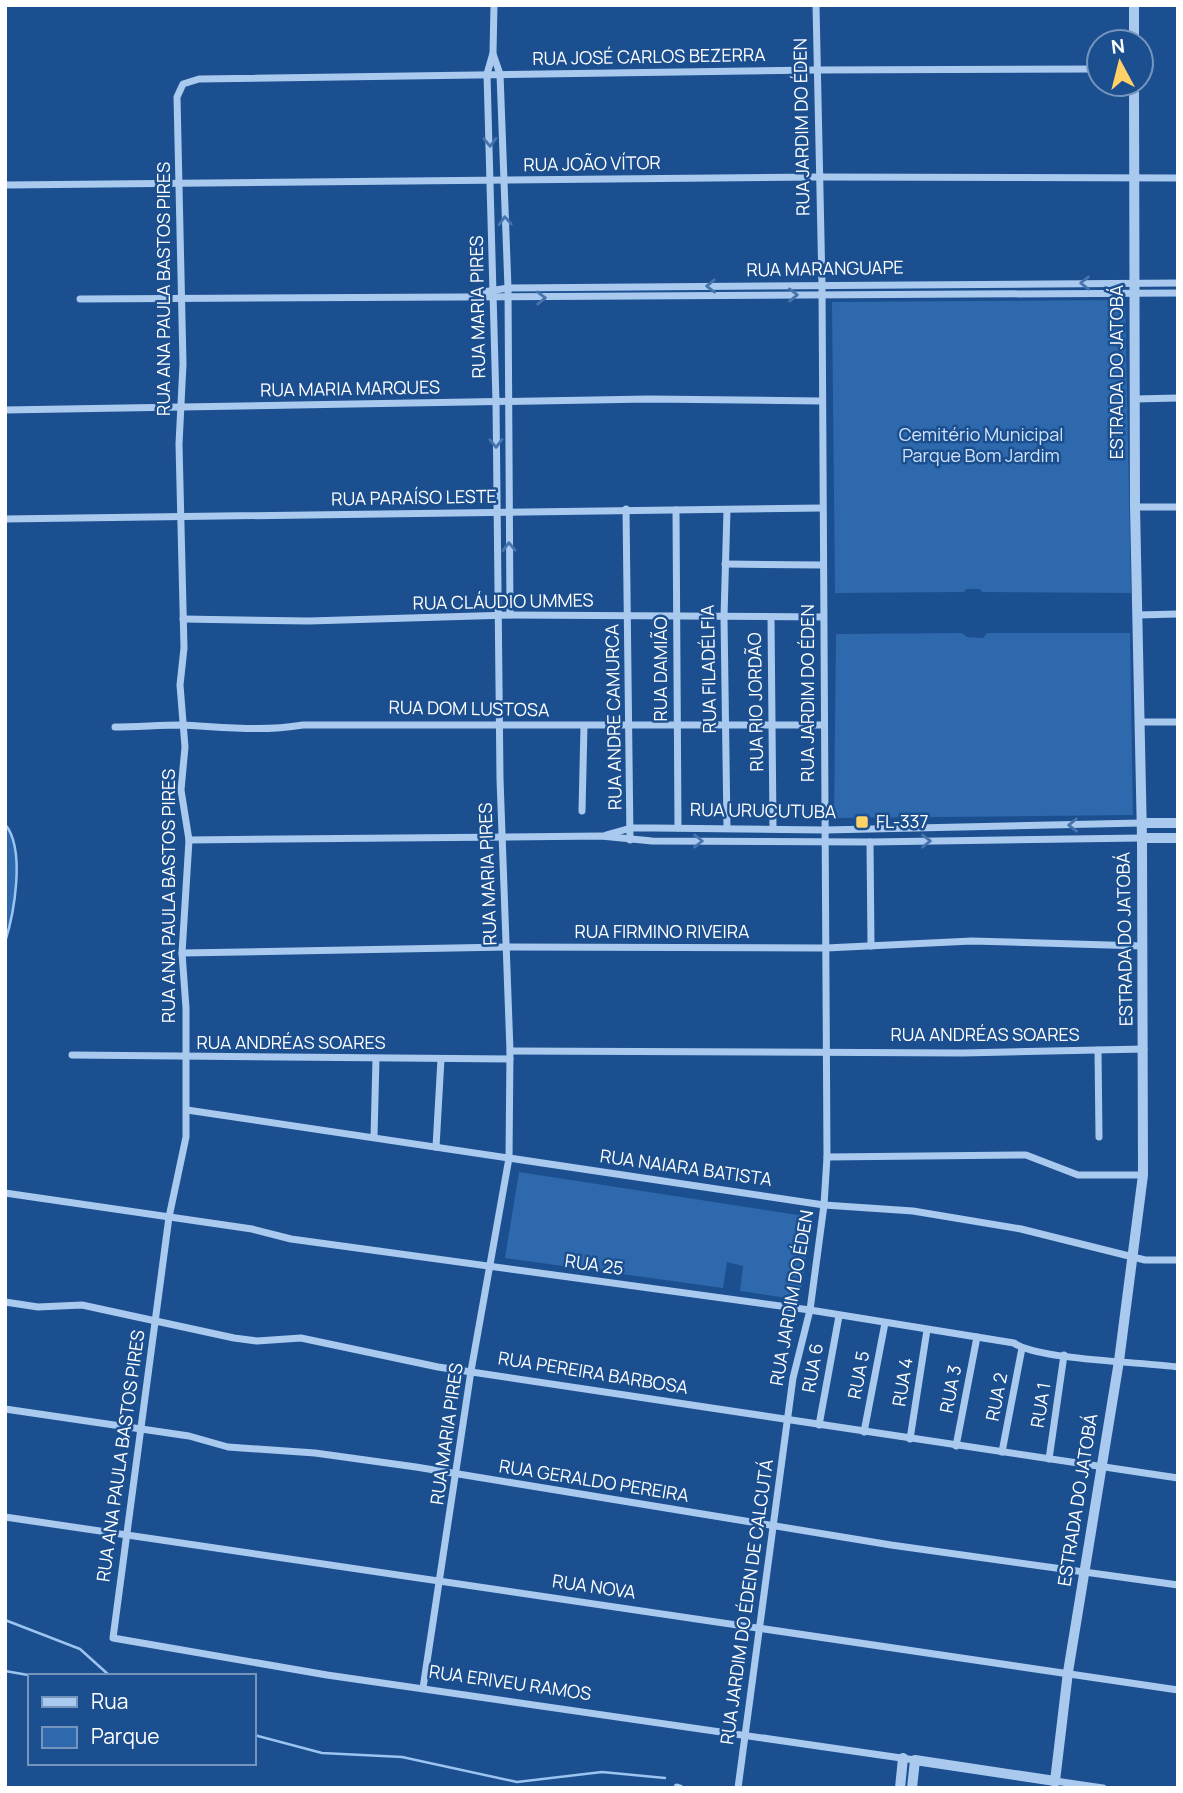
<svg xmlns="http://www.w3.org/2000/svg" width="1183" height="1793" viewBox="0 0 1183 1793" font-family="Manrope,sans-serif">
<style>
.green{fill:#2e69ad}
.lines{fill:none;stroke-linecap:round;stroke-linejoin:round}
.stream{stroke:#9cc4f0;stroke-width:2.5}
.minor{stroke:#a9c9ee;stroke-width:7}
.tertiary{stroke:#a9c9ee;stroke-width:10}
.oneway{stroke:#4674ac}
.poi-dot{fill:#ffd166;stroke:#1b4f8f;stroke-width:2.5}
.labels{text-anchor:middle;stroke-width:5;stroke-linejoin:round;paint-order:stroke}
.street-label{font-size:18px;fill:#fff;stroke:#1b4f8f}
.park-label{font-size:18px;fill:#cfe3fa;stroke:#1b4f8f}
.poi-label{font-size:18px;fill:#fff;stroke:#1b4f8f;text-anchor:start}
</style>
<rect width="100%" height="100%" fill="#1b4f8f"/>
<g class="green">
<polygon points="1125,300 1131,593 982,592 980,589 966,589 964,592 835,593 832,302"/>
<polygon points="962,633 967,637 983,638 987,633 1130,633 1133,815 834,818 836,634"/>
<path d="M 5,824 C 26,849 14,914 5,942 Z"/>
<polygon points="519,1172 811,1217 800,1300 740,1291 743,1266 727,1262 723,1288 505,1258"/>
</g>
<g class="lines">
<g class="stream">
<path d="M 5,824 C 26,849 14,914 5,942"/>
<polyline points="5,1620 80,1649 110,1676"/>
<polyline points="5,1671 34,1676"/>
<polyline points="254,1735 322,1753 402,1757 517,1782 602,1772 665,1778"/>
</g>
<g class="minor">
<polyline points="493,54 500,74 508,288 510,615"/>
<polyline points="7,185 819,177 1178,178"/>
<polyline points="477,293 508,288 1178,283"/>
<polyline points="80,299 1178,293"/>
<polyline points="1135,399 1178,398"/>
<polyline points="5,410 649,399 821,401"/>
<polyline points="1135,507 1178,507"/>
<polyline points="626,509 630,840"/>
<polyline points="676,510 678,828"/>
<polyline points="727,510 724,617 727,828"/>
<polyline points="5,519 822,508"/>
<polyline points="725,564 822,565"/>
<polyline points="1138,615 1178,614"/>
<polyline points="771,618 773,828"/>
<polyline points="183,619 309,621 510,615 823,617"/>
<polyline points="1140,722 1178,722"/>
<path d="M 115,727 C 137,727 160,725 181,725 C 223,727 261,732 303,725 L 824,725"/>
<polyline points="582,811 584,726"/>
<polyline points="606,835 631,828 653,828 825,830 1141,823"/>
<polyline points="189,840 601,836 652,841 870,842 1142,838"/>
<polyline points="870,842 871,946"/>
<polyline points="182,953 507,947 826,948 972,941 1142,946"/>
<polyline points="1098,1050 1099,1137"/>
<polyline points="510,1051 963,1053 1144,1049"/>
<polyline points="72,1055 510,1059"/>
<polyline points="187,1110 824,1205 913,1211 1021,1229 1145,1260 1178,1260"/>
<polyline points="374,1137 376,1059"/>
<polyline points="436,1147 441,1059"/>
<polyline points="827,1157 1026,1155 1078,1175 1143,1175"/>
<path d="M 5,1193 L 252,1229 L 291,1239 L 810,1310 L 1014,1343 C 1039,1360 1142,1362 1178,1367"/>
<polyline points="5,1302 38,1307 82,1305 234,1338 257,1341 301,1338 438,1367 1178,1478"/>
<polyline points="5,1409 189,1436 228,1447 315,1453 416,1467 891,1545 1178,1585"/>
<polyline points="819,1425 839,1316"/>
<polyline points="864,1432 885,1323"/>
<polyline points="910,1439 927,1330"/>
<polyline points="956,1446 977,1337"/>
<polyline points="1002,1452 1022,1348"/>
<polyline points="1049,1459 1064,1355"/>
<polyline points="5,1517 1178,1690"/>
<polyline points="423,1688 471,1371 509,1158 510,1051 500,779 496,402 487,74 493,53 494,5"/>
<polyline points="915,1760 327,1675 113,1638 169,1217 186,1137 186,1008 182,953 189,840 181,790 185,747 180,685 184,648 179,444 183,364 177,97 183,84 199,79 816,70 1099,69"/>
<polyline points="677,1787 680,1788"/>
<polyline points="738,1788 793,1378 810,1310 824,1205 827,1157 822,285 816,5"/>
<polyline points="1055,1788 1055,1781 1103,1788"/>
</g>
<g class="tertiary">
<polyline points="1134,5 1134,42"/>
<polyline points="1141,823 1178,823"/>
<polyline points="1142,838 1178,838"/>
<polyline points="900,1788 903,1758"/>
<polyline points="912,1788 915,1760 1055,1781 1068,1672 1119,1361 1143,1175 1142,838 1135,507 1134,84"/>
</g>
</g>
<defs><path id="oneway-chevron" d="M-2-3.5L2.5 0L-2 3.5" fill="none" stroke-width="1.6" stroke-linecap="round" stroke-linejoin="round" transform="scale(1.75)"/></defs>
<g class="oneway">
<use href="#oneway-chevron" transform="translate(490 142) rotate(88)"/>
<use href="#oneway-chevron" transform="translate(505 221) rotate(-93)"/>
<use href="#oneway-chevron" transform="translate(1085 283) rotate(-180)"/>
<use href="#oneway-chevron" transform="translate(711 286) rotate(179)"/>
<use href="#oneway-chevron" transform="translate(793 295) rotate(-1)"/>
<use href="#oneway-chevron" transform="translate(541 298) rotate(-1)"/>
<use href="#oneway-chevron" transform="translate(496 443) rotate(89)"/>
<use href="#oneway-chevron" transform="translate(509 547) rotate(-91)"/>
<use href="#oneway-chevron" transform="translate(1073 825) rotate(179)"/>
<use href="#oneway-chevron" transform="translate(698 841)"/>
<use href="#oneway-chevron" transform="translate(926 841) rotate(-1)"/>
</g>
<rect class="poi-dot" x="855" y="815" width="14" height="14" rx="3.5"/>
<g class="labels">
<g class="street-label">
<text transform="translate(649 57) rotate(-1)" y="6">RUA JOSÉ CARLOS BEZERRA</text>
<text transform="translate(802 127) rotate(-91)" y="6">RUA JARDIM DO ÉDEN</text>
<text transform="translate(592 164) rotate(-1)" y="6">RUA JOÃO VÍTOR</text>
<text transform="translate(825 269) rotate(-1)" y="6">RUA MARANGUAPE</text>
<text transform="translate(164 289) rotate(-90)" y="6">RUA ANA PAULA BASTOS PIRES</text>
<text transform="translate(478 307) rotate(-91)" y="6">RUA MARIA PIRES</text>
<text transform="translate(1117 372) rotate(-90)" y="6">ESTRADA DO JATOBÁ</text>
<text transform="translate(350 389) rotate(-1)" y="6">RUA MARIA MARQUES</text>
<text transform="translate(414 498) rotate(-1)" y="6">RUA PARAÍSO LESTE</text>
<text transform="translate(503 602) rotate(-1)" y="6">RUA CLÁUDIO UMMES</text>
<text transform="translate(661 669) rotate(-90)" y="6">RUA DAMIÃO</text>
<text transform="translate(709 669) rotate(-91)" y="6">RUA FILADÉLFIA</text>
<text transform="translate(808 693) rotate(-90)" y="6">RUA JARDIM DO ÉDEN</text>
<text transform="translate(756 702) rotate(-91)" y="6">RUA RIO JORDÃO</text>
<text transform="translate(469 709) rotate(1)" y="6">RUA DOM LUSTOSA</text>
<text transform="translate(614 717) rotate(-91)" y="6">RUA ANDRE CAMURCA</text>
<text transform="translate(763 811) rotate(1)" y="6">RUA URUCUTUBA</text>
<text transform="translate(488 874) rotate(-92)" y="6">RUA MARIA PIRES</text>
<text transform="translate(169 896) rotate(-90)" y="6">RUA ANA PAULA BASTOS PIRES</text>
<text x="662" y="938">RUA FIRMINO RIVEIRA</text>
<text transform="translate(1125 939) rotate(-91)" y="6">ESTRADA DO JATOBÁ</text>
<text x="985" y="1041">RUA ANDRÉAS SOARES</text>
<text x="291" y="1049">RUA ANDRÉAS SOARES</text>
<text transform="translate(686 1168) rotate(8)" y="6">RUA NAIARA BATISTA</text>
<text transform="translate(594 1265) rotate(8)" y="6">RUA 25</text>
<text transform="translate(792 1298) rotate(-80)" y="6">RUA JARDIM DO ÉDEN</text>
<text transform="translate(813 1368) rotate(-80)" y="6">RUA 6</text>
<text transform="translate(593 1373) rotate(9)" y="6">RUA PEREIRA BARBOSA</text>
<text transform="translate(859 1375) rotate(-79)" y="6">RUA 5</text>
<text transform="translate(903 1382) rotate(-81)" y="6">RUA 4</text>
<text transform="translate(951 1389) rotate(-79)" y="6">RUA 3</text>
<text transform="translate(997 1397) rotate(-79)" y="6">RUA 2</text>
<text transform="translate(1041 1405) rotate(-81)" y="6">RUA 1</text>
<text transform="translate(447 1434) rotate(-82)" y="6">RUA MARIA PIRES</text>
<text transform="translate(121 1456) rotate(-82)" y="6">RUA ANA PAULA BASTOS PIRES</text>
<text transform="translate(594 1481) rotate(9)" y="6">RUA GERALDO PEREIRA</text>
<text transform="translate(1078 1500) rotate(-81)" y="6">ESTRADA DO JATOBÁ</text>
<text transform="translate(594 1587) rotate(8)" y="6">RUA NOVA</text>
<text transform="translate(747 1602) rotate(-82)" y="6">RUA JARDIM DO ÉDEN DE CALCUTÁ</text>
<text transform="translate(510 1683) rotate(8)" y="6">RUA ERIVEU RAMOS</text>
</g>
<g class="park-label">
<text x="981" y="441">Cemitério Municipal<tspan x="981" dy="21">Parque Bom Jardim</tspan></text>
</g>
<g class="poi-label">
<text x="876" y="828">FL-337</text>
</g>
</g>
<rect width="1183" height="1793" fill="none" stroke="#ffffff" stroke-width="14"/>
<rect x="28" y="1674" width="228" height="91" fill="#1b4f8f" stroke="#7695bc" stroke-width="2"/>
<rect x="42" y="1697" width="35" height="10" fill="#a9c9ee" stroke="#7695bc" stroke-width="2"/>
<text x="91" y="1709" font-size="21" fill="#ffffff">Rua</text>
<rect x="42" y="1727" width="35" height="21" fill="#2e69ad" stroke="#7695bc" stroke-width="2"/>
<text x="91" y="1744" font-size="21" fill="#ffffff">Parque</text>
<g transform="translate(1120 63) rotate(353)"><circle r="33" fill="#1b4f8f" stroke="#7695bc" stroke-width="2"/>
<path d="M0-5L12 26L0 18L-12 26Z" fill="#ffd166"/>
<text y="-10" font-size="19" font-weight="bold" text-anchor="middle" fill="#ffffff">N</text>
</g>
</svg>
